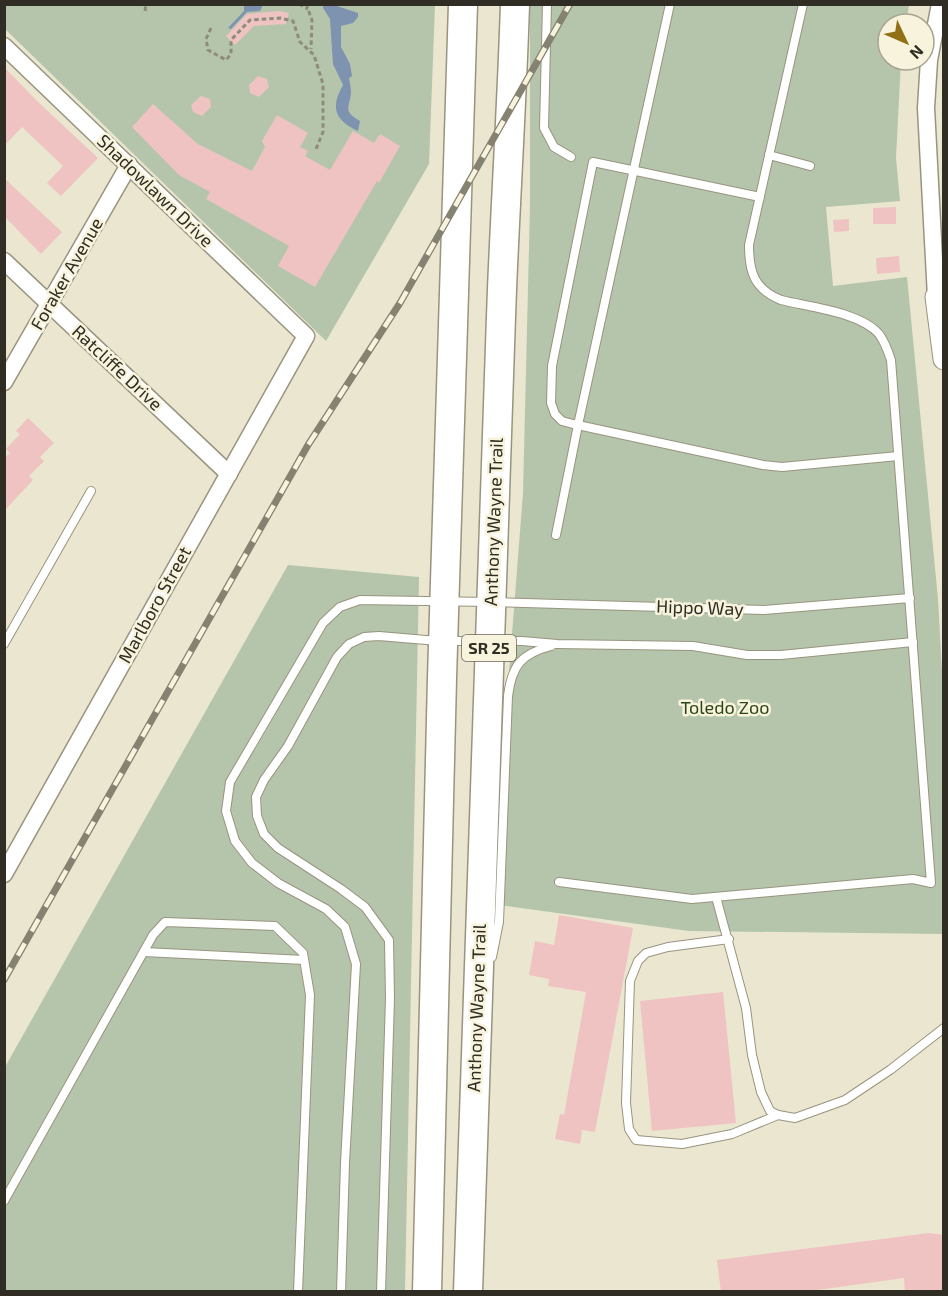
<svg xmlns="http://www.w3.org/2000/svg" width="948" height="1296" viewBox="0 0 948 1296" font-family="'Exo 2',sans-serif">
<style>
.green{fill:#b4c5ab}
.water{fill:#7d93af}
.building{fill:#efc3c2}
.lines{fill:none;stroke-linecap:round;stroke-linejoin:round}
.service-casing{stroke:#99947f;stroke-width:10}
.minor-casing{stroke:#99947f;stroke-width:19}
.tertiary-casing{stroke:#99947f;stroke-width:23}
.trunk-casing{stroke:#99947f;stroke-width:31}
.path{stroke:#8f8c7c;stroke-width:3;stroke-dasharray:4.5 3;stroke-linecap:butt}
.service{stroke:#fff;stroke-width:8}
.minor{stroke:#fff;stroke-width:16}
.tertiary{stroke:#fff;stroke-width:21}
.trunk{stroke:#fff;stroke-width:28}
.rail-casing{stroke:#858272;stroke-width:7}
.rail{stroke:#f8f3dc;stroke-width:4.5;stroke-dasharray:14;stroke-linecap:butt}
.labels{text-anchor:middle;stroke-width:5;stroke-linejoin:round;paint-order:stroke}
.shield{fill:#f8f3dc;stroke:#6b685b;stroke-width:1.5}
.shield-label{font-size:16px;font-weight:bold;fill:#2f2d24}
.street-label{font-size:18px;fill:#2f2d24;stroke:#f8f3dc}
.park-label{font-size:18px;fill:#294517;stroke:#f8f3dc}
</style>
<rect width="100%" height="100%" fill="#ebe6cf"/>
<g class="green">
<polygon points="4,5 435,5 429,164 326,341 5,29"/>
<polygon points="530,5 909,5 906,24 888,24 888,60 901,60 896,158 900,201 826,207 833,286 907,277 938,599 943,690 943,934 689,931 491,904 523,493 530,206"/>
<polygon points="288,565 419,577 405,1291 5,1292 5,1067"/>
</g>
<g class="water">
<polygon points="244,5 263,5 260,11 247,12 231,29 228,28 244,11"/>
<path d="M 323,5 L 334,5 L 358,13 L 358,17 L 353,23 L 341,26 L 341,47 L 350,64 L 352,76 L 349,78 C 350,83 351,88 351,93 C 349,109 343,111 360,121 L 358,131 C 335,120 330,108 343,85 L 333,64 L 330,19 L 323,8 Z"/>
</g>
<g class="building">
<polygon points="279,11 289,13 286,24 254,26 235,45 226,36 247,14"/>
<polygon points="4,67 38,102 98,158 61,196 47,183 63,166 22,127 4,146"/>
<polygon points="258,76 267,79 269,87 259,97 250,93 249,85"/>
<polygon points="201,96 210,99 211,107 202,116 193,112 191,105"/>
<polygon points="153,104 199,145 198,144 252,171 265,147 262,141 277,115 308,133 300,147 308,151 305,156 330,170 353,131 374,143 380,134 400,146 379,183 377,181 315,287 278,266 289,246 206,199 210,192 179,175 132,127"/>
<polygon points="4,178 62,232 41,254 4,216"/>
<polygon points="896,207 896,224 873,224 873,208"/>
<polygon points="849,219 849,231 834,232 833,220"/>
<polygon points="899,256 900,272 877,274 876,258"/>
<polygon points="28,418 54,443 40,457 44,461 29,476 33,480 4,511 4,458 10,453 6,449 20,434 16,431"/>
<polygon points="559,915 633,928 595,1132 582,1130 580,1144 555,1139 560,1114 564,1115 586,992 548,986 549,979 529,975 535,941 554,945"/>
<polygon points="723,992 736,1123 652,1131 640,1001"/>
<polygon points="929,1233 944,1235 944,1292 905,1292 904,1278 803,1292 721,1292 717,1260"/>
</g>
<g class="lines">
<defs>
<g id="service">
<polyline points="547,4 544,128 554,147 571,157"/>
<polyline points="769,155 810,166"/>
<polyline points="760,197 593,162 552,366 551,403 555,414 562,421 573,424 763,465 782,467 898,456"/>
<polyline points="556,535 578,425 670,4"/>
<polyline points="4,644 91,491"/>
<path d="M 559,882 L 692,899 L 913,879 L 931,883 L 891,360 C 888,351 885,342 879,334 C 860,312 809,307 781,300 C 754,289 749,272 749,245 L 803,4"/>
<polyline points="716,897 746,1008 752,1055 761,1092 770,1111 778,1115 795,1118 845,1100 890,1070 944,1028"/>
<polyline points="729,939 668,947 646,953 638,961 630,981 626,1103 629,1129 636,1140 682,1144 732,1134 778,1115"/>
<polyline points="144,952 304,960"/>
<path d="M 492,957 L 499,922 L 508,696 C 512,665 521,654 551,646"/>
<polyline points="4,1201 153,935 165,922 275,926 303,953 310,995 298,1292"/>
<polyline points="341,1292 345,1163 356,964 345,927 326,909 278,883 252,863 235,841 226,811 230,782 323,623 340,607 360,600 491,602 764,610 910,598"/>
<polyline points="381,1292 390,998 389,940 365,907 341,889 278,848 264,834 257,816 256,797 264,780 288,746 337,657 349,644 364,637 379,636 438,641 522,641 557,644 693,646 747,655 781,655 913,642"/>
</g>
<g id="minor">
<polyline points="940,4 929,60 926,108 936,297 942,303"/>
<polyline points="4,46 306,336 4,874"/>
<polyline points="4,261 229,474"/>
<polyline points="4,382 129,165"/>
</g>
<polyline id="tertiary" points="944,289 936,297 944,359"/>
<g id="trunk">
<polyline points="427,1292 442,678 463,4"/>
<path d="M 468,1292 C 479,957 490,623 502,289 C 506,194 512,99 515,4"/>
</g>
</defs>
<use href="#service" class="service-casing"/>
<use href="#minor" class="minor-casing"/>
<use href="#tertiary" class="tertiary-casing"/>
<use href="#trunk" class="trunk-casing"/>
<g class="path">
<polyline points="299,4 308,9"/>
<polyline points="306,4 312,20 311,49"/>
<polyline points="145,11 146,4"/>
<polyline points="211,28 206,39 208,50 226,60 231,54 231,40 250,20 280,18 293,21 300,42 314,55 323,84 323,132 316,149"/>
</g>
<use href="#service" class="service"/>
<use href="#minor" class="minor"/>
<use href="#tertiary" class="tertiary"/>
<use href="#trunk" class="trunk"/>
<defs>
<polyline id="rail" points="4,980 308,445 400,303 570,4"/>
</defs>
<use href="#rail" class="rail-casing"/>
<use href="#rail" class="rail"/>
</g>
<g class="labels">
<rect class="shield" x="462" y="635" width="54" height="26" rx="4.5"/>
<g class="shield-label">
<text x="489" y="654">SR 25</text>
</g>
<g class="street-label">
<text transform="translate(155 191) rotate(44)" y="6">Shadowlawn Drive</text>
<text transform="translate(67 274) rotate(-60)" y="6">Foraker Avenue</text>
<text transform="translate(117 368) rotate(43)" y="6">Ratcliffe Drive</text>
<text transform="translate(494 522) rotate(-88)" y="6">Anthony Wayne Trail</text>
<text transform="translate(155 605) rotate(-61)" y="6">Marlboro Street</text>
<text transform="translate(700 608) rotate(2)" y="6">Hippo Way</text>
<text transform="translate(477 1008) rotate(-88)" y="6">Anthony Wayne Trail</text>
</g>
<g class="park-label">
<text x="725" y="714">Toledo Zoo</text>
</g>
</g>
<rect width="948" height="1296" fill="none" stroke="#2f2d24" stroke-width="12"/>
<g transform="translate(906 42) rotate(134)"><circle r="28" fill="#f8f3dc" stroke="#a8a492" stroke-width="1.5"/>
<path d="M0-4.5L10 22L0 15L-10 22Z" fill="#917015"/>
<text y="-9" font-size="16" font-weight="bold" text-anchor="middle" fill="#2f2d24">N</text>
</g>
</svg>
